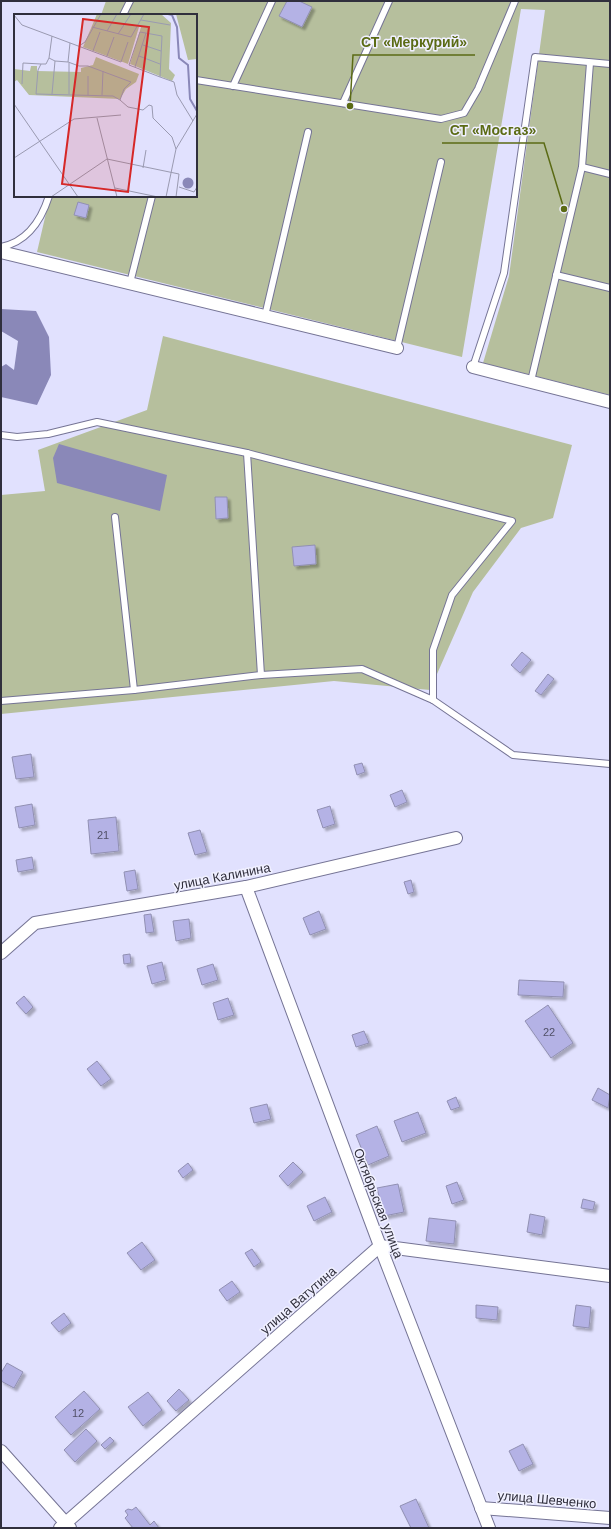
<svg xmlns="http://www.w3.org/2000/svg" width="611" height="1529" viewBox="0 0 611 1529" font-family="Arial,sans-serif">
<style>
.green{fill:#b6bf9d}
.water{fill:#8a88b8}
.building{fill:#b4b2e5;stroke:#9190b2;filter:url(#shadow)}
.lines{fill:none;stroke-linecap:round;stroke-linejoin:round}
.lane-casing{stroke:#757495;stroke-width:8}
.street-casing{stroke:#757495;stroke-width:14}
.lane{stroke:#fff;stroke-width:6}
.street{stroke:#fff;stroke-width:12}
.labels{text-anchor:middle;stroke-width:3;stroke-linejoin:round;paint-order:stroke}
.number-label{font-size:11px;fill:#515067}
.street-label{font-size:13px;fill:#302f3d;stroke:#f0f0ff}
.inset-river{fill:none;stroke:#8a88b8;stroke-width:2}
.inset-road{fill:none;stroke:#9a9ab1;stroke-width:1}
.view{fill:#d62828;fill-opacity:0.15;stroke:#d62828;stroke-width:2}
.inset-edge{fill:none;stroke:#302f3d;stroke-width:2}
.leader{fill:none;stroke:#5b6b15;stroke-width:1.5}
.callout-dot{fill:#5b6b15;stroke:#f0f0ff;stroke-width:1.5}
.callout-label{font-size:14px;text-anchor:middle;font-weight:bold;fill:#5b6b15;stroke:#f0f0ff;stroke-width:3;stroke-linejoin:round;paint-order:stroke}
</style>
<defs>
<filter id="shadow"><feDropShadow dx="3" dy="3" stdDeviation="1" flood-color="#0004"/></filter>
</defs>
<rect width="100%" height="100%" fill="#e1e1fe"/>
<g class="green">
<polygon points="106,1 610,1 610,395 483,363 509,276 545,10 521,9 462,357 37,252 50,196 196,196 196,15 101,15"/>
<polygon points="163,336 572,445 553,518 521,528 473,592 430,690 334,681 1,714 1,495 45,491 38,450 147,410"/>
</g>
<g class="water">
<polygon points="1,309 36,311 49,337 51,375 37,405 1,397 1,367 6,364 14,370 18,341 1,331"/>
<polygon points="59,444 167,475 160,511 57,483 53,458"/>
</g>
<g class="building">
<polygon points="287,1 299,1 312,7 302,27 279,16"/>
<polygon points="78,202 89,205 86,218 74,215"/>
<polygon points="215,497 227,497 228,518 216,519"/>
<polygon points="315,545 316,564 294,566 292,547"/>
<polygon points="522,652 531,660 520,673 511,665"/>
<polygon points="548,674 554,679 541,695 535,691"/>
<polygon points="31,754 34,777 16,779 12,757"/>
<polygon points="362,763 365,772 357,775 354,765"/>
<polygon points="402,790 407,802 395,807 390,795"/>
<polygon points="32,804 35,825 19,828 15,807"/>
<polygon points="330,806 335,824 323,828 317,810"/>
<polygon points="116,817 119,851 91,854 88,820"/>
<polygon points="200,830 207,852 195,855 188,833"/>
<polygon points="32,857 34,869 18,872 16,860"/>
<polygon points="135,870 138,889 127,891 124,872"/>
<polygon points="411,880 414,892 408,894 404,882"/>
<polygon points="319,911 326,929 310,935 303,918"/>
<polygon points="151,914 154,932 146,933 144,915"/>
<polygon points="189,919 191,938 176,941 173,921"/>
<polygon points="130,954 131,963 124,964 123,955"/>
<polygon points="162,962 166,980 152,984 147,966"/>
<polygon points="213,964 218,980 202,985 197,969"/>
<polygon points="519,980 564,982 563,997 518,995"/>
<polygon points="24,996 33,1007 26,1014 16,1003"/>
<polygon points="228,998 234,1015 218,1020 213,1003"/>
<polygon points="548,1005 573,1043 551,1058 525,1021"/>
<polygon points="364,1031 369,1043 356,1047 352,1035"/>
<polygon points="97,1061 111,1079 101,1086 87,1069"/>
<polygon points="598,1088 610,1095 608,1108 592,1100"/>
<polygon points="456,1097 460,1107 451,1110 447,1101"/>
<polygon points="267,1104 271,1119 254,1123 250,1108"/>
<polygon points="418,1112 426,1133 402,1142 394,1121"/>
<polygon points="377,1126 389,1156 368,1165 356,1135"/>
<polygon points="293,1162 303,1172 288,1186 279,1176"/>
<polygon points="188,1163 193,1170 183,1178 178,1171"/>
<polygon points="457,1182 464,1200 452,1204 446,1186"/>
<polygon points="398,1184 404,1212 384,1216 377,1188"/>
<polygon points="325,1197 332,1212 314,1221 307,1206"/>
<polygon points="583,1199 595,1202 593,1210 581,1208"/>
<polygon points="530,1214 545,1217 542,1235 527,1232"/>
<polygon points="429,1218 456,1221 454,1244 426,1241"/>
<polygon points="142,1242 155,1260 141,1270 127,1253"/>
<polygon points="252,1249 261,1262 254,1267 245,1253"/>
<polygon points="232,1281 240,1292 227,1301 219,1290"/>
<polygon points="476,1305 498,1307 497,1320 476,1318"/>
<polygon points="576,1305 591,1307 589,1328 573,1326"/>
<polygon points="64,1313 71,1323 59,1332 51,1323"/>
<polygon points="7,1363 23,1372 14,1388 1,1381 1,1373"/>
<polygon points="179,1389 189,1400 176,1411 167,1401"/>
<polygon points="84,1391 100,1409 71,1435 55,1417"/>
<polygon points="148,1392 162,1410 143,1426 128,1407"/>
<polygon points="86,1429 97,1441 75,1462 64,1450"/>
<polygon points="110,1437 114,1441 105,1449 101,1445"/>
<polygon points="523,1444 533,1464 519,1471 509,1451"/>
<polygon points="416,1499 429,1528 411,1528 400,1506"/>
<polygon points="136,1507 150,1525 154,1521 159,1528 133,1528 125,1518 128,1515 125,1511 128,1509 132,1510"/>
</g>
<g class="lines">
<defs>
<g id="lane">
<polyline points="123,15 130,1"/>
<polyline points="196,80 441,119 464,113 478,89 515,1"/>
<polyline points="233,86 272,1"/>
<polyline points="343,103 389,1"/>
<polyline points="582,167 610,174"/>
<path d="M 1,247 C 27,242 41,221 49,196"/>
<polyline points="556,275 610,288"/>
<polyline points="130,283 152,196"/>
<polyline points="265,316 308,132"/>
<polyline points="397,348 441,162"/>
<polyline points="473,367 504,273 535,57 610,64"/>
<polyline points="531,381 582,167 590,63"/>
<polyline points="1,435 17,437 48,434 97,422 247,453 512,521 452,595 433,650 433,700 513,755 610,764"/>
<polyline points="247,453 261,675"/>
<polyline points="115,517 134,690"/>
<polyline points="1,701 134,690 261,675 362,669 433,700"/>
</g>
<g id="street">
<polyline points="1,252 397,348"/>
<polyline points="473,367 610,402"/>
<polyline points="246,887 380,1246 489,1528"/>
<polyline points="1,953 35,923 246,887 456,838"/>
<polyline points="1,1451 70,1528"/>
<polyline points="481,1508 610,1518"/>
<polyline points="60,1528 380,1246 610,1276"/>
</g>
</defs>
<use href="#lane" class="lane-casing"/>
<use href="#street" class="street-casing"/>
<use href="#lane" class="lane"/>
<use href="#street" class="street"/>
</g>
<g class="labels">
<g class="number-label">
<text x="103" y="839">21</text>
<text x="549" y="1036">22</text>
<text x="78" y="1417">12</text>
</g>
<g class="street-label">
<text transform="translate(222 876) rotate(-11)" y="5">улица Калинина</text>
<text transform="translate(379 1203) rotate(69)" y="5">Октябрьская улица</text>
<text transform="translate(298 1300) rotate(-41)" y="5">улица Ватутина</text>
<text transform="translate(547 1499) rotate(5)" y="5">улица Шевченко</text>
</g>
</g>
<g transform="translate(14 14)">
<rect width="183" height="183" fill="#e1e1fe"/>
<path d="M 83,0 L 147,0 L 157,9 L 155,55 L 161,61 L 158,67 L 116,50 L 127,13 L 125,13 L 114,50 L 69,33 ZM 162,0 L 183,0 L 183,45 L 174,46 ZM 82,43 L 125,60 L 122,68 L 112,75 L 106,85 L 15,81 L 3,66 L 0,68 L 0,55 L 16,57 L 17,52 L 23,52 L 23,57 L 67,58 L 67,54 L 79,51 Z" fill="#b6bf9d"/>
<path d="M168.5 169a5.5 5.5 0 1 1 11 0a5.5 5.5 0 1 1-11 0Z" fill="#8a88b8"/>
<path class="inset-river" d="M 154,0 L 158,1 L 163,13 L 165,44 L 174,51 L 176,85 L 183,97"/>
<path class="inset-road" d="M 0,1 L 8,11 L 107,48 L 114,28M 127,6 L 156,11M 78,13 L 117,23 L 130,0M 93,17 L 103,0M 104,20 L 117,0M 38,22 L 35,44 L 32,50 L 27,50 L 24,56 L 22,80 L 99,82 L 106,86M 129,31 L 147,37M 65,32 L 71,28 L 87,0M 79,37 L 86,18M 93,42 L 100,23M 125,42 L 146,50M 35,44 L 41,47 L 38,80M 41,47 L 54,48 L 56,29M 54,48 L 65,52 L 74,52 L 117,68 L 110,75 L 106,86 L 114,93 L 129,96 L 135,91 L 138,92 L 139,104 L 158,123 L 162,135M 55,49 L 55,80M 121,53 L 132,19M 146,63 L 148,22 L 126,18 L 115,51 L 146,63 L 160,68 L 163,81 L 179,107M 8,70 L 9,49 L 27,50M 74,81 L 74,62M 88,81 L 89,57M 0,90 L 64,183M 83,104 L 103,183M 0,144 L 60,105 L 107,101M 129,154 L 132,136M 165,173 L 180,178 L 183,173M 101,174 L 144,183M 37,183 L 93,145 L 165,160 L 162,183M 152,183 L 162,135 L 183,100"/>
<path class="view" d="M 69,5 L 135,13 L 114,178 L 48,170 Z"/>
<rect width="183" height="183" class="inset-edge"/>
</g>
<path class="leader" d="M350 106L353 55H475M564 209L544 143H442"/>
<g class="callout-dot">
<circle cx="350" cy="106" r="4"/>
<circle cx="564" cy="209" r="4"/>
</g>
<g class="callout-label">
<text x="414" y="47">СТ «Меркурий»</text>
<text x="493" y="135">СТ «Мосгаз»</text>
</g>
<rect width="611" height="1529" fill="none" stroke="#302f3d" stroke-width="4"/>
</svg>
